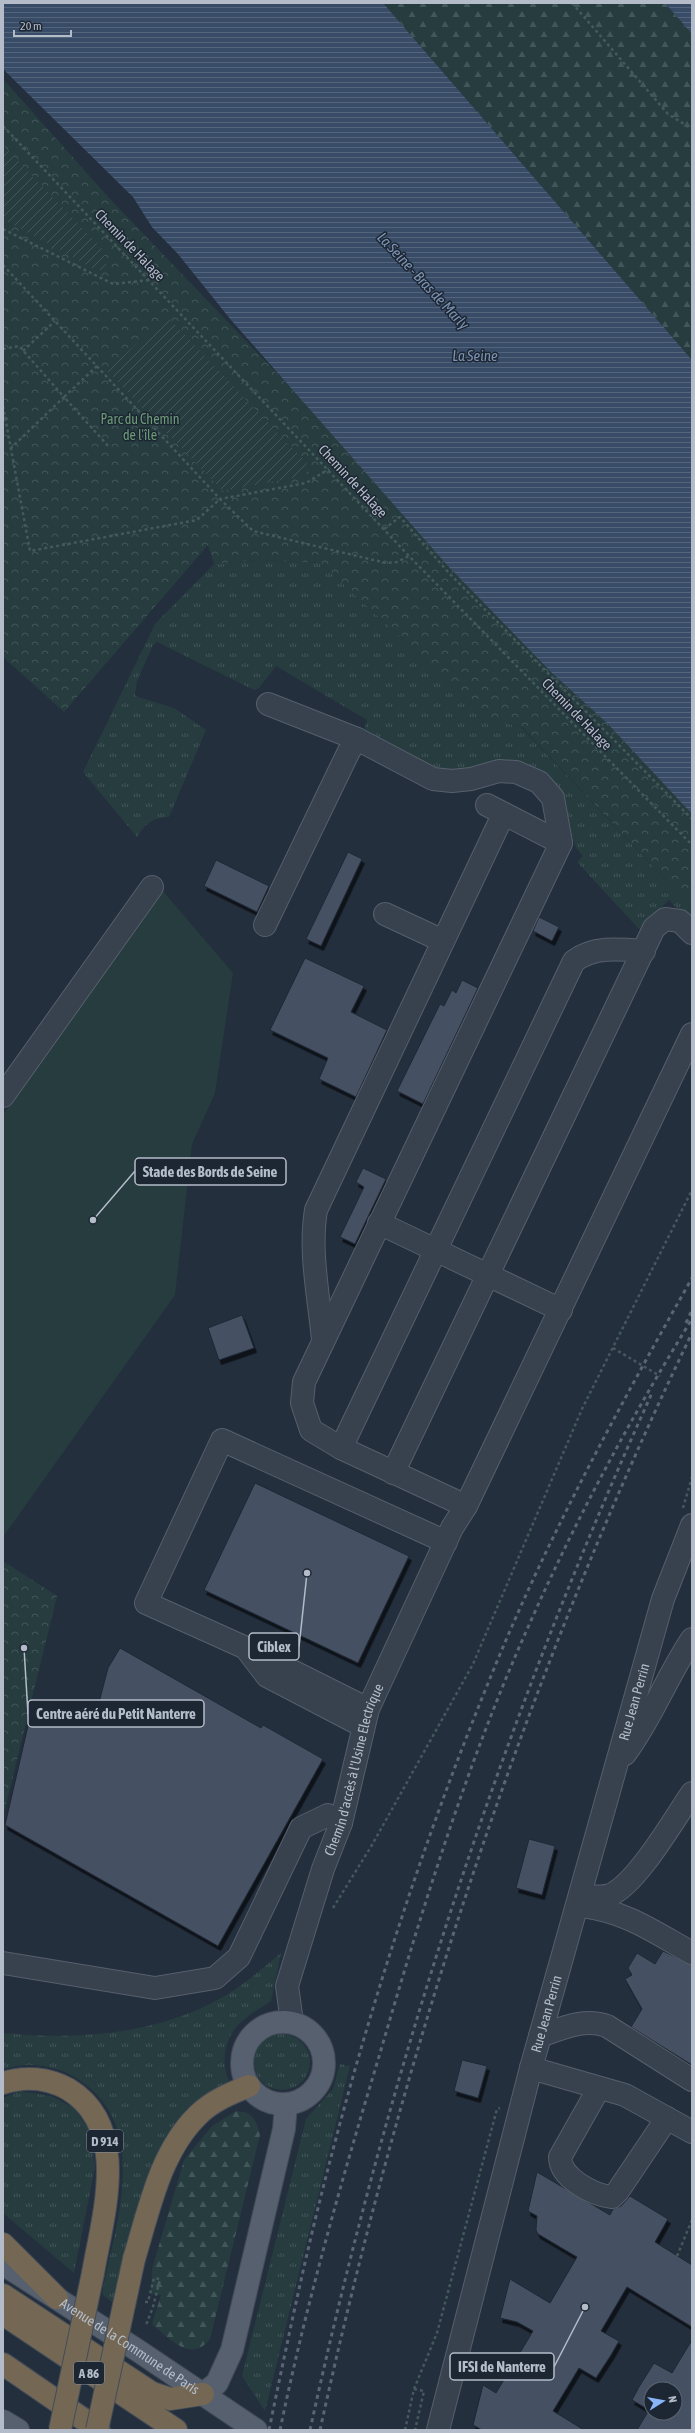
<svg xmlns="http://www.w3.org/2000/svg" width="695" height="2433" viewBox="0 0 695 2433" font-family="'Asap Condensed',sans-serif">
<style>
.grass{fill:url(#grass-tufts)}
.forest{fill:url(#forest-firs)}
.park{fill:url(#park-crowns)}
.garden{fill:url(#garden-furrows)}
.pitch{fill:#263c3f}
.water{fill:url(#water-rules)}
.building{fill:#455162;stroke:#1f2835;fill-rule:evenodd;filter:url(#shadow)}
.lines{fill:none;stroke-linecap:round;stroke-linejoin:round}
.minor-casing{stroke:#565f6c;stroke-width:24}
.major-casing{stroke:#414a57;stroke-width:24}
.highway-casing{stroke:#434c59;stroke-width:24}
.path{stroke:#44595c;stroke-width:2.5;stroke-dasharray:3 3;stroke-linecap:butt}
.minor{stroke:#38414e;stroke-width:22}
.major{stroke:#56606e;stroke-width:22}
.highway{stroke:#746855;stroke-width:22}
.rail{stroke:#5a6575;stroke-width:3;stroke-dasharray:4 4;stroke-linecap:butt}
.highway-bridge-casing{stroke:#434c59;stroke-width:24;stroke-linecap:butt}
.highway-bridge{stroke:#746855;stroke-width:22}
.labels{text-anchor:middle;stroke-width:3;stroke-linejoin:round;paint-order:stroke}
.shield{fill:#1d2633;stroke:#878f9c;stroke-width:1}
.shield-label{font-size:13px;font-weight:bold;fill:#b4bcc9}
.street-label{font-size:14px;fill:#b4bcc9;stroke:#1d2633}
.park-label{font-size:14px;fill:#6b9a76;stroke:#1d2633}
.water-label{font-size:15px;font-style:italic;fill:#7c92b1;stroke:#1d2633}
.leader{fill:none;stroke:#b4bcc9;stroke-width:1.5}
.callout-dot{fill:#b4bcc9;stroke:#1d2633;stroke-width:1.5}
.callout{fill:#1d2633;stroke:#b4bcc9;stroke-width:1.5}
.callout-label{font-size:15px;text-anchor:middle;font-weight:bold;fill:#b4bcc9}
</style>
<defs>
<pattern id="grass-tufts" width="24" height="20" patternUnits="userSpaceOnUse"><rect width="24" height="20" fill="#263c3f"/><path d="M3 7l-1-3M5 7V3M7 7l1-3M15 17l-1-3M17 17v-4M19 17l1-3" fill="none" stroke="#435659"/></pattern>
<pattern id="forest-firs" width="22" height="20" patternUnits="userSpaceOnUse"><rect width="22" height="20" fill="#263c3f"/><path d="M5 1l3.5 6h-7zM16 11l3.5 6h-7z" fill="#435659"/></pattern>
<pattern id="park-crowns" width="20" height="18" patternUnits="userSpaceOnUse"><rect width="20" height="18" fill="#263c3f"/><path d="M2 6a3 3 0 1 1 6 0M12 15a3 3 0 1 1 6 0" fill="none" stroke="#435659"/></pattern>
<pattern id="garden-furrows" width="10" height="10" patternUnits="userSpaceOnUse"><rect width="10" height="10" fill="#263c3f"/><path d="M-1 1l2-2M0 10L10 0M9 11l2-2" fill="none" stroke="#435659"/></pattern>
<pattern id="water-rules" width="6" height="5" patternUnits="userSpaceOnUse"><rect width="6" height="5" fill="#394c67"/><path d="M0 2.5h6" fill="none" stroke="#53647b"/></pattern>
<filter id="shadow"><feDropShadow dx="2.5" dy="4.5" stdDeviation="0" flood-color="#0009"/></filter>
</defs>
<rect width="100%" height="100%" fill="#242f3e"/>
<g class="grass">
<path d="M 260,560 L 321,563 L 487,718 L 521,727 L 692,908 L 692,924 L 669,900 L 639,929 L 577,862 L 583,856 C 568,842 572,822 564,804 C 560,796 553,788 548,781 L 445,771 L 421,765 L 362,736 L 367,720 L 276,666 L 259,688 L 254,690 L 157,642 L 153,645 L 137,681 L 135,696 L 174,708 L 206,730 L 169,817 C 152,818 146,823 137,837 L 83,772 L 155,624 L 214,564 Z"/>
<path d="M 281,1953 L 271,2001 C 261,2008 249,2014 240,2023 C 225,2037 220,2063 229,2081 L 184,2122 L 115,2305 L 102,2294 C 116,2220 154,2121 71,2075 C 52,2065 24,2061 3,2070 L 3,2033 C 79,2040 160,2035 228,1994 C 246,1983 264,1967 281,1953 Z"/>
<circle cx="282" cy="2062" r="28"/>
<polygon points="340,2064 350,2066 265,2411 242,2376 306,2119 333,2089"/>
<polygon points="19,2091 51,2096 74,2108 91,2131 95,2167 74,2273 3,2213 3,2098"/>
</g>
<g class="forest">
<polygon points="383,3 665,3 692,34 692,360"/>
<path d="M 236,2111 C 253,2112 256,2119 260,2135 L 210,2339 C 191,2364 169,2338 152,2324 L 161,2295 L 151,2294 L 152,2269 L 184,2160 L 212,2126 Z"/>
</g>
<g class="park">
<polygon points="3,79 110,199 692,806 692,908 522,727 487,718 321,563 260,560 214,564 208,545 64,712 3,657"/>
<polygon points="3,1561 57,1596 3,1817"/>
</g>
<g class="garden">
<polygon points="3,145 105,252 106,267 103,270 94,269 3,219"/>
<polygon points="167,316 311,468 303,476 223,491 107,371"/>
</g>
<polygon class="pitch" points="162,890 233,973 215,1093 192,1144 175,1295 3,1537 3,1114"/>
<g class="water">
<polygon points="3,3 383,3 692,360 692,814 608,724 552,673 448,566 231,320 178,254 152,227 133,197 3,69"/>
<polygon points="665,3 692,3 692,34"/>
</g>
<g class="building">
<polygon points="348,852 362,859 321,946 306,939"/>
<polygon points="216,860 269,886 257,912 204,886"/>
<polygon points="539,917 559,927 552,941 533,931"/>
<polygon points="305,958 364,986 351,1012 387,1030 356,1097 319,1079 328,1058 270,1030"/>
<polygon points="462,980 478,988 423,1104 397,1091 440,1004 444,1006 452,990 456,993"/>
<polygon points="363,1168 386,1179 355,1244 340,1237 364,1187 356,1182"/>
<polygon points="242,1315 254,1348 219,1360 208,1328"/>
<polygon points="255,1483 409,1556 358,1663 204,1590"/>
<polygon points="120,1648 261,1728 263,1725 323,1759 218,1946 5,1825 34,1700 96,1714 108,1668"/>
<polygon points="529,1839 555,1846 542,1895 516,1888"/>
<polygon points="663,1951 692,1965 692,2065 631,2027 642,2009 625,1979 632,1975 628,1968 637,1953 655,1964"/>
<polygon points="462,2060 487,2066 478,2098 454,2091"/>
<polygon points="537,2172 610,2215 613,2209 621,2206 630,2196 668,2219 655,2242 692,2265 692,2327 627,2287 601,2331 619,2341 611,2355 596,2378 579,2368 553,2411 584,2430 482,2430 473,2425 483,2385 496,2393 533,2331 517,2322 500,2318 510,2279 550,2303 577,2257 538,2234 536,2230 537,2216 528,2211"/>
<path d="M 692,2340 L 692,2430 L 637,2430 L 649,2410 L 632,2400 L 639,2387 L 654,2363 L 672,2373 ZM 651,2389 L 675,2389 L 675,2413 L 651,2413 Z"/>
</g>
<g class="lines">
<defs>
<g id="minor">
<polyline points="268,704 357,739 433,779 452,781 471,779 499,771 516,772 539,782 553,798 561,843 304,1382 302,1403 311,1430 341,1448 466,1506 692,1034"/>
<polyline points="487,805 561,843"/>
<polyline points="385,914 443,941"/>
<polyline points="265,925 349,751 357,739"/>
<polyline points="3,1096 152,887"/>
<polyline points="379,1223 561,1310"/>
<path d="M 323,1340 C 319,1297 309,1252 316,1210 L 503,815"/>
<path d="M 341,1448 L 574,961 C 594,946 620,949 644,951"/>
<polyline points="393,1473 654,928 665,919 680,921 692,933"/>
<polyline points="248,1651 267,1676 363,1726"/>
<polyline points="368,1709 246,1648 146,1603 222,1440 446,1542"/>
<path d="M 625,1754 C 652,1718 667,1676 692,1639"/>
<path d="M 580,1896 C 589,1896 602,1898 610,1895 C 637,1884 674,1819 692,1793"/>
<path d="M 583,1906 C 627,1912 654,1932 692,1953"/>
<polyline points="3,1963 155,1988 215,1978 239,1957 301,1828 328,1815 341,1823"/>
<path id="s1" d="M 292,2022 L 287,1986 L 323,1869 L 341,1823 L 368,1709 L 452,1528 L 466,1506"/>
<path d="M 540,2036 C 563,2028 584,2018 607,2026 L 692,2080"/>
<polyline points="531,2068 625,2095 692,2132"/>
<path d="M 599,2088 L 560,2157 C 560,2178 593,2195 612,2197 L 618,2191 L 667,2118"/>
<path id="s2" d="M 438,2430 L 531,2068 L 663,1599 L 692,1525"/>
</g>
<g id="major">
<circle cx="283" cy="2063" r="41"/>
<path id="s3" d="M 3,2264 L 137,2350 L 256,2430"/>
<polyline points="203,2394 217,2383 232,2350 284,2129 286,2104"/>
<polyline points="3,2421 18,2430"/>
</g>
<g id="highway">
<path d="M 3,2083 C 25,2076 48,2078 68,2089 C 131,2127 103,2215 93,2273"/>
<polyline points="3,2244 57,2298"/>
<path d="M 134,2259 C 149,2210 160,2152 198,2115 C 212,2101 231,2093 249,2086"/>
<polyline points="3,2295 152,2393 170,2399 203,2394"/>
<polyline points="3,2314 176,2430"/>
<polyline points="3,2364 99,2430"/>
</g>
</defs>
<use href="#minor" class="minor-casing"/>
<use href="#major" class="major-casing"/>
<use href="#highway" class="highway-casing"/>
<g class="path">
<polyline points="572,3 668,114 692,129"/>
<polyline points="3,126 409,556 692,845"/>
<polyline points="3,229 113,284 150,280"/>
<polyline points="3,265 220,499 306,483 329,469"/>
<polyline points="3,349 19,346 64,397 11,448"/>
<polyline points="23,351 55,321"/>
<polyline points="97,366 64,397 109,447"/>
<polyline points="3,406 30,551 197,520 220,499 253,531 386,563 397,562 409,556"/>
<polyline points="384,529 400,517 448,572 692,819"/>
<polyline points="613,1348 660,1376"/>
<polyline points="683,1508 692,1477"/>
<polyline points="333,1908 372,1845 473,1664 582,1409 692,1190"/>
<polyline points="677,2256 692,2220"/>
<polyline points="145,2302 148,2302 154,2278 160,2279 153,2307 146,2325"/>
<polyline points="414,2389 424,2391 415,2430"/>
<polyline points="405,2430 414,2389 437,2333 497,2109 500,2108"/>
</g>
<use href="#minor" class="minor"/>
<use href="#major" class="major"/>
<use href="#highway" class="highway"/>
<g class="rail">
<polyline points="686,1323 692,1310"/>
<path d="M 269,2430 C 285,2353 301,2276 320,2200 C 365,2021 421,1846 491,1676 C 547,1538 619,1407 692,1278"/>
<path d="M 280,2430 C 306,2305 341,2182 378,2060 C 421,1913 466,1765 529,1625 C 576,1519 631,1417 692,1319"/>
<path d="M 310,2430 C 388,2074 501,1725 652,1393"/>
<path d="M 320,2430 C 403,2053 524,1681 692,1333"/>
</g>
<defs>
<g id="highway-bridge">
<polyline points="60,2430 93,2273"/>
<polyline points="97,2430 134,2259"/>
</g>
</defs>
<use href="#highway-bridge" class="highway-bridge-casing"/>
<use href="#highway-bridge" class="highway-bridge"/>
</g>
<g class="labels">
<g class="shield">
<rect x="87" y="2130" width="36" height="22" rx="3"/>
<rect x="74" y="2362" width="30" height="22" rx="3"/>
</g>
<g class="shield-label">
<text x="105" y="2146">D 914</text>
<text x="89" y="2378">A 86</text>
</g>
<g class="street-label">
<text transform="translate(130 245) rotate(46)" y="5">Chemin de Halage</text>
<text transform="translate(353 481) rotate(47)" y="5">Chemin de Halage</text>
<text transform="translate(577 714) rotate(46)" y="5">Chemin de Halage</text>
<text dy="5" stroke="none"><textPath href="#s2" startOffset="754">Rue Jean Perrin</textPath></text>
<text dy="5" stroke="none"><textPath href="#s1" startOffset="263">Chemin d'accès à l'Usine Electrique</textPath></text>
<text dy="5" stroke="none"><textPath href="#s2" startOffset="430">Rue Jean Perrin</textPath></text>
<text dy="5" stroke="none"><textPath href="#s3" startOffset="151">Avenue de la Commune de Paris</textPath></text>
</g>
<g class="park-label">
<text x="140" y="424">Parc du Chemin<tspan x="140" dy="16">de l'île</tspan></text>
</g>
<g class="water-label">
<text transform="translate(423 281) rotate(47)" y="5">La Seine - Bras de Marly</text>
<text x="475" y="361">La Seine</text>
</g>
</g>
<path class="leader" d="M93 1220L135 1171M307 1573L299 1647M24 1648L28 1714M585 2307L554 2367"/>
<g class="callout-dot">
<circle cx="93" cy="1220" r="4"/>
<circle cx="307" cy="1573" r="4"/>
<circle cx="24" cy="1648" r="4"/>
<circle cx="585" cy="2307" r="4"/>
</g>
<g class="callout">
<rect x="135" y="1158" width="151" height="27" rx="4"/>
<rect x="249" y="1633" width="50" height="27" rx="4"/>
<rect x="28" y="1700" width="176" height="27" rx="4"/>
<rect x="450" y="2353" width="104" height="27" rx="4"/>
</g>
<g class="callout-label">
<text x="210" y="1177">Stade des Bords de Seine</text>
<text x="274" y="1652">Ciblex</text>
<text x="116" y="1719">Centre aéré du Petit Nanterre</text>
<text x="502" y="2372">IFSI de Nanterre</text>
</g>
<rect width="695" height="2433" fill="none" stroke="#b4bcc9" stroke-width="8"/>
<g transform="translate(663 2401) rotate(79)"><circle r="19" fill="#1d2633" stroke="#59626f"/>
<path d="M0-3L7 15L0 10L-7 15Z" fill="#8ab4f8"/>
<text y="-6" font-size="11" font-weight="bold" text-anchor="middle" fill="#b4bcc9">N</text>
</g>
<path d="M14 30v6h57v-6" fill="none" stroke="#b4bcc9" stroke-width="2"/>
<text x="20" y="30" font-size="12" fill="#b4bcc9" stroke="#1d2633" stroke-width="3" paint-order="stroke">20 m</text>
</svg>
